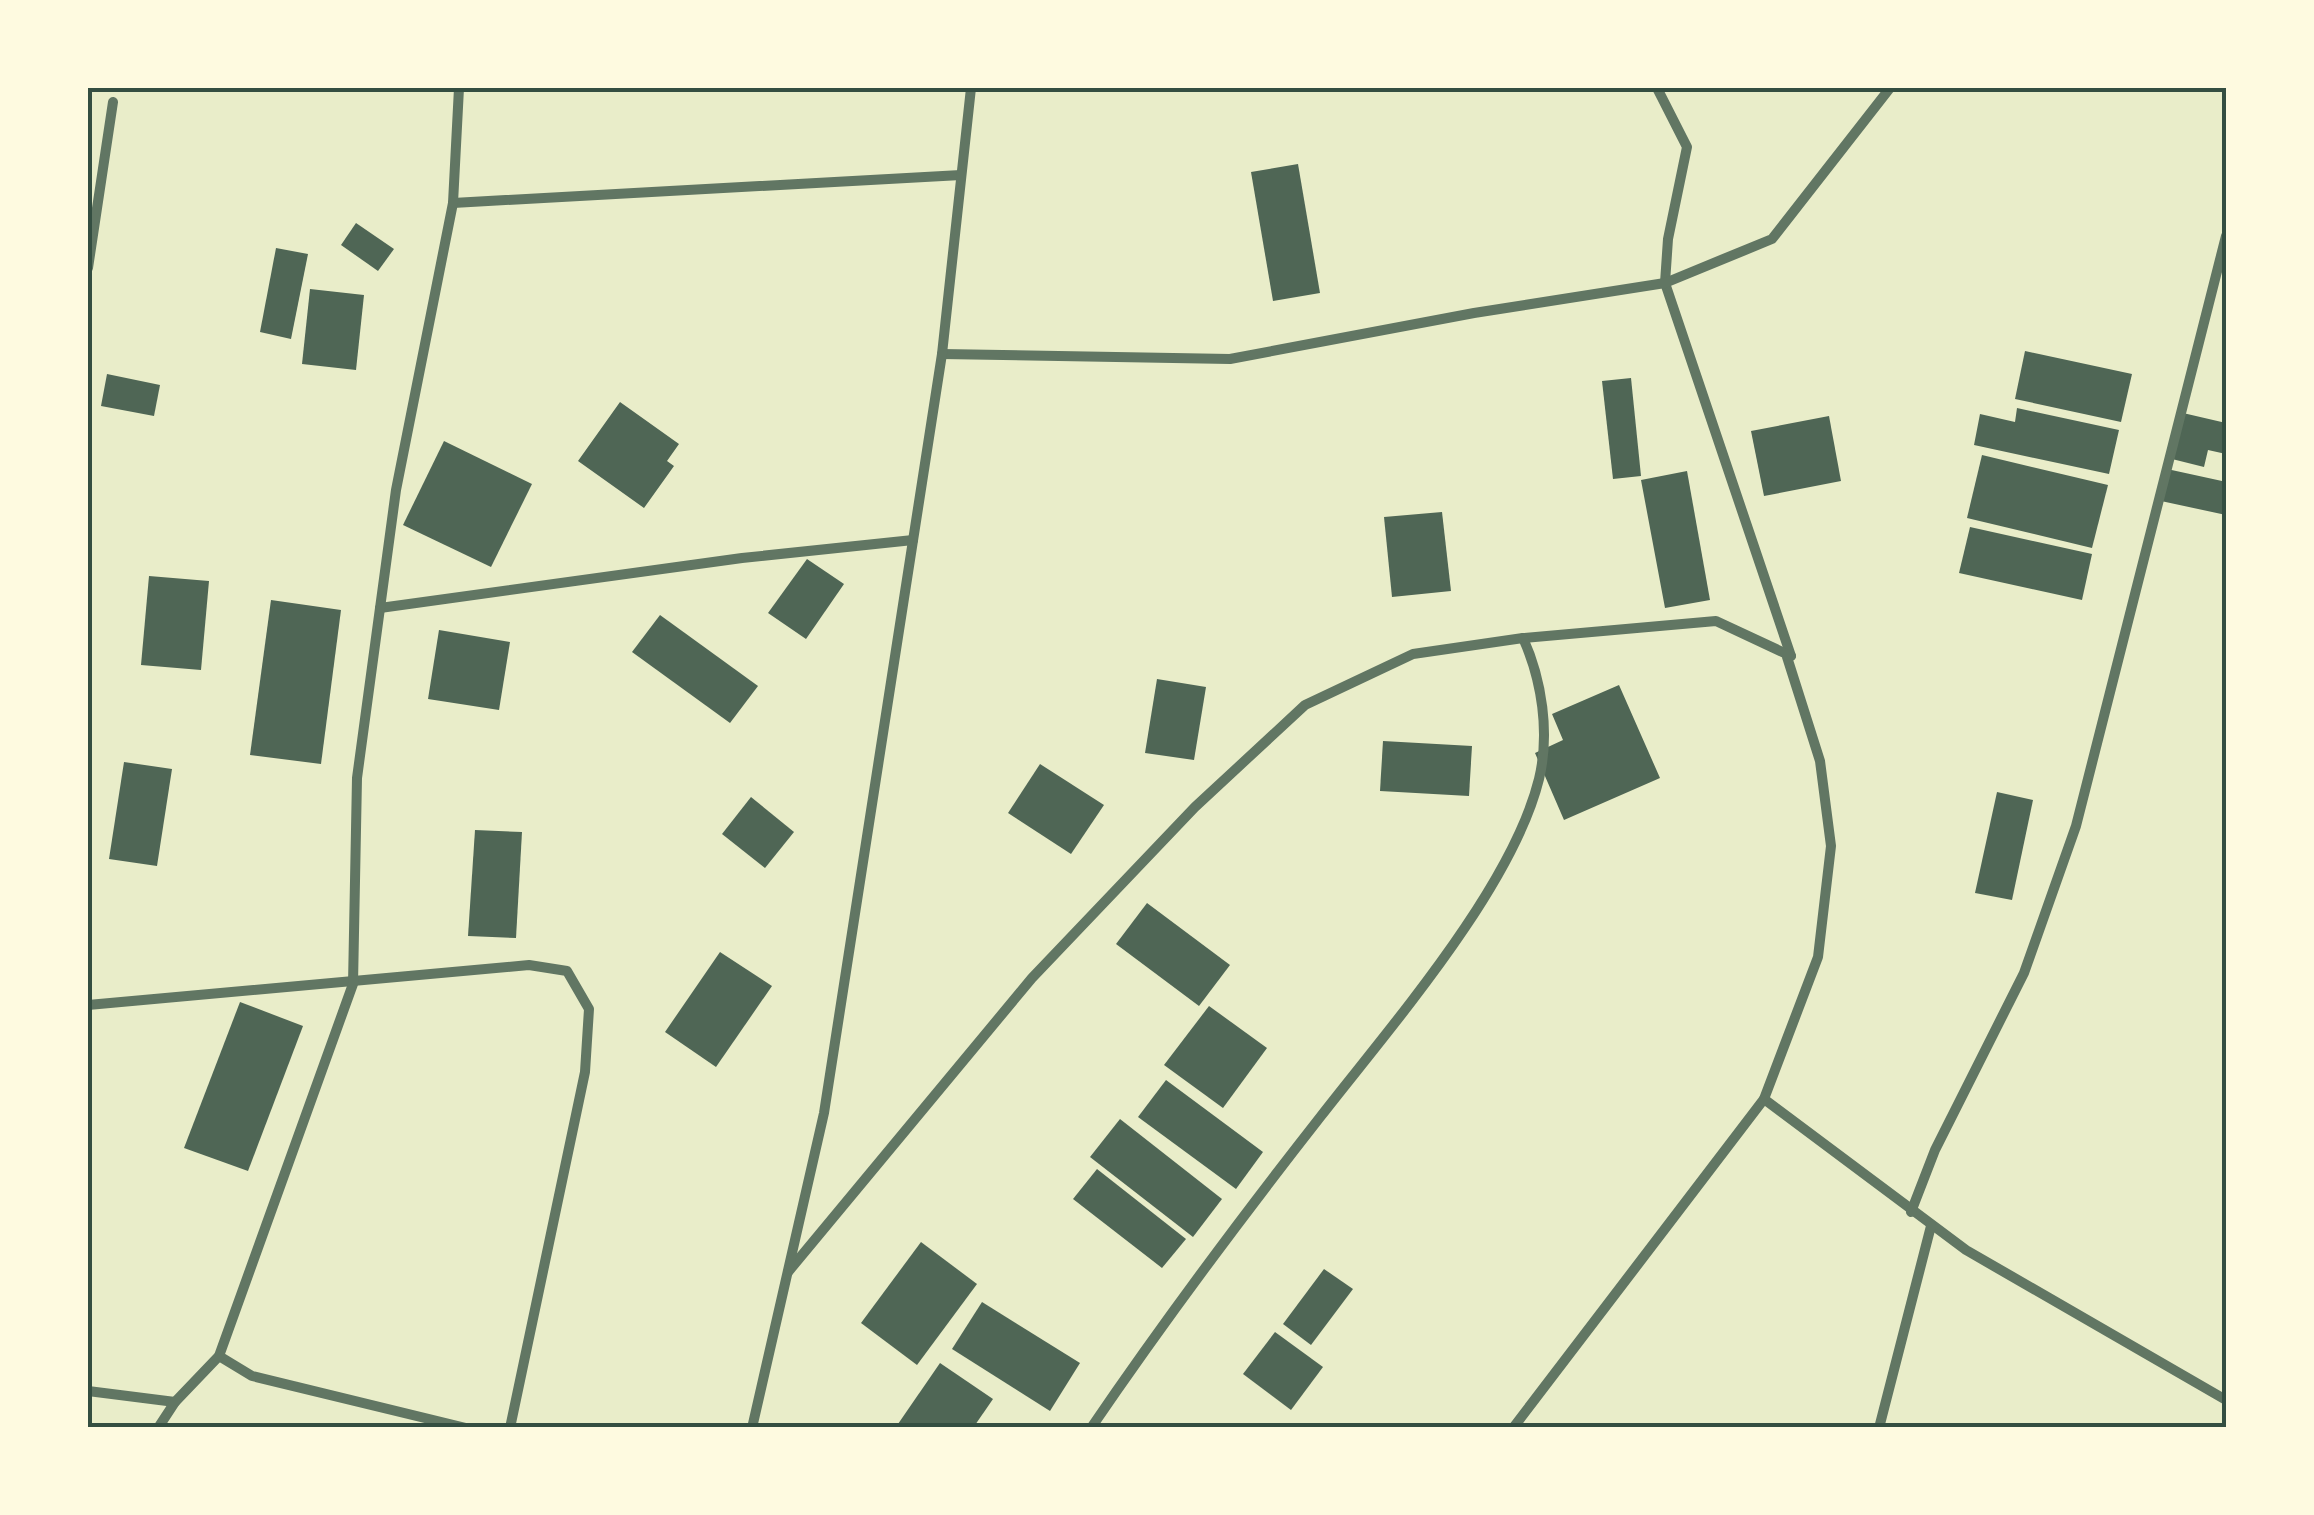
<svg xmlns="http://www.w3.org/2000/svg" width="2314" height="1515" viewBox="0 0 2314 1515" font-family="Commissioner,sans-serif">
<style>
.building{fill:#4f6655}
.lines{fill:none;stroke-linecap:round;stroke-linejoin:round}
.minor{stroke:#617663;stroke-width:10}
.neatline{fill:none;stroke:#344e41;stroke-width:4}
</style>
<rect width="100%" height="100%" fill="#e9edc9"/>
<g class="building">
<polygon points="1298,164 1320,293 1273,301 1251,172"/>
<polygon points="356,223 394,249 378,271 341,245"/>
<polygon points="276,248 308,254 291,339 260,332"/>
<polygon points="310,289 364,295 356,370 302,364"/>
<polygon points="2025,351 2132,374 2121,422 2015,399"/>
<polygon points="107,374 160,385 154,416 101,406"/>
<polygon points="1631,378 1641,476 1613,479 1602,381"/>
<polygon points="620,402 679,444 667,461 674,466 644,508 578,461"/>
<polygon points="2017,408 2119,430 2109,474 1974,445 1980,414 2015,422"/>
<polygon points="2183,413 2226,423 2226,454 2208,450 2204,467 2172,459"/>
<polygon points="1829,416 1841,481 1764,496 1751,431"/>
<polygon points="444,441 532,484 491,567 403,525"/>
<polygon points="1982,455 2108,485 2092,548 1967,518"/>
<polygon points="2226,458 2226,515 2161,501 2167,469 2222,481"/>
<polygon points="1687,471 1710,600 1665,608 1641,480"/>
<polygon points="1442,512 1451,591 1392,597 1384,517"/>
<polygon points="1970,527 2092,554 2082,600 1959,573"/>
<polygon points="807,559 844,584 806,639 768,613"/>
<polygon points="149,576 209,581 201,670 141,665"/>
<polygon points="271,600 341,610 321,764 250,755"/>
<polygon points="660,615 758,686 730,723 632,652"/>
<polygon points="439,630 510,642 499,710 428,699"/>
<polygon points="1157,679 1206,687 1194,760 1145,753"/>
<polygon points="1619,685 1660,778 1564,820 1535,753 1563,740 1552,714"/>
<polygon points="1383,741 1472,746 1469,796 1380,791"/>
<polygon points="124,762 172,769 157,866 109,859"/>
<polygon points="1040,764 1104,805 1071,854 1008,813"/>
<polygon points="1997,792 2033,800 2012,900 1975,893"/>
<polygon points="751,797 794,832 765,868 722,834"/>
<polygon points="475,830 522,832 516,938 468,936"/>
<polygon points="1147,903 1230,965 1199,1006 1116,944"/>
<polygon points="720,952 772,986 716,1067 665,1032"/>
<polygon points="240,1002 303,1026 248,1171 184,1148"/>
<polygon points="1209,1006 1267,1048 1223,1108 1164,1065"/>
<polygon points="1166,1080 1263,1152 1236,1189 1138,1117"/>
<polygon points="1120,1119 1222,1199 1193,1237 1090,1157"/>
<polygon points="1097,1169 1186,1239 1162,1268 1073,1199"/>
<polygon points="921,1242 977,1284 917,1365 861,1323"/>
<polygon points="1324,1269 1353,1289 1311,1345 1283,1324"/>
<polygon points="982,1302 1080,1363 1050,1411 952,1349"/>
<polygon points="1275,1332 1323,1367 1291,1410 1243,1374"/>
<polygon points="940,1363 993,1399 973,1428 903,1428 898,1424"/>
</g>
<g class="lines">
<g class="minor">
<polyline points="1657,88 1687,147 1668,239 1665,283 1791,656"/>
<polyline points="453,203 961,175"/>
<polyline points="88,268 113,102"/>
<polyline points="942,354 1230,359 1474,313 1665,283 1772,239 1890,88"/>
<polyline points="380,608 742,558 913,540"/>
<polyline points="88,1005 529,965 567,971 589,1009 585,1072 510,1428"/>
<polyline points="1764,1099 1966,1250 2226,1400"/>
<polyline points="1911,1212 1935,1150 2024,973 2076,826 2226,236"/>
<polyline points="788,1272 1032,978 1195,807 1305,705 1413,654 1523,638 1716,621 1791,656 1787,657 1820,761 1831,846 1818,957 1764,1099 1513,1428"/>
<polyline points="219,1356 252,1376 466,1428"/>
<polyline points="88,1391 175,1402"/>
<polyline points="158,1428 175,1402 219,1356 353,984 357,778 396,490 453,203 459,88"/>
<polyline points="752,1428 824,1113 942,354 971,88"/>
<path d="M 1091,1428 C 1164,1321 1241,1218 1321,1116 C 1391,1026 1512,888 1539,779 C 1550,733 1542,680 1523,638"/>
<polyline points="1879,1428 1931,1226"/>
</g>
</g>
<rect width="2314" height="1515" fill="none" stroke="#fefae0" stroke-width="180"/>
<rect x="90" y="90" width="2134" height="1335" class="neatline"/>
</svg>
